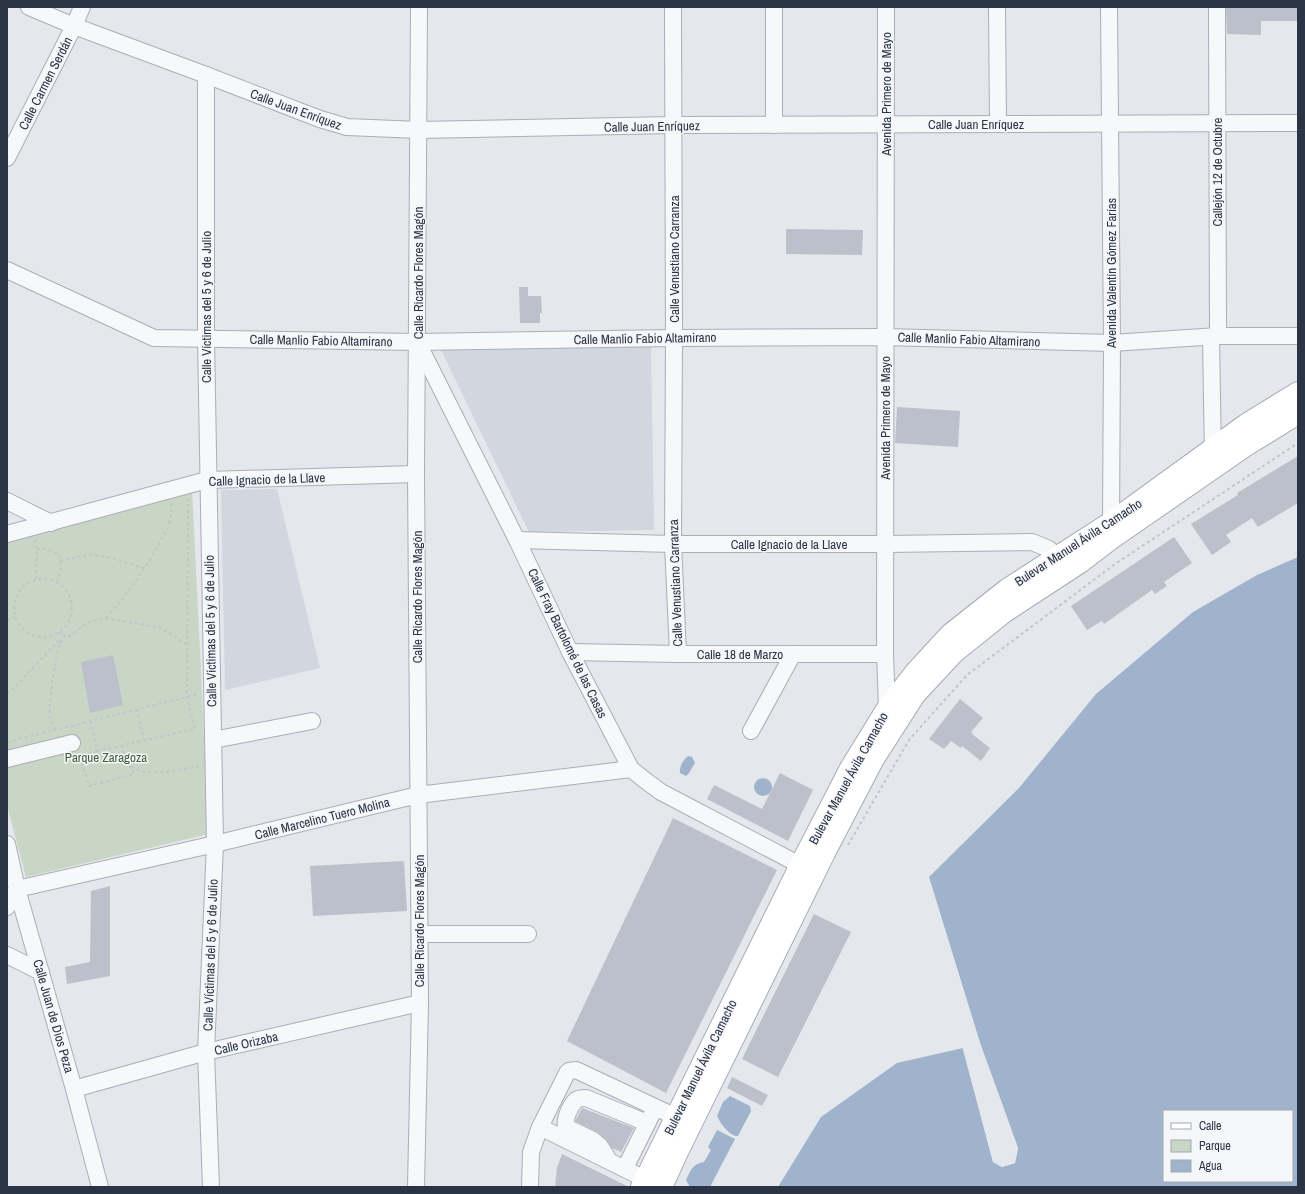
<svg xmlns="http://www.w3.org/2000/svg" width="1305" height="1194" viewBox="0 0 1305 1194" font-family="'Archivo Narrow',sans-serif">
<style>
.built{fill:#d2d6de}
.green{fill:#c9d6c5}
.water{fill:#9fb4cc;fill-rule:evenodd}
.pier{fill:#e4e7ec}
.building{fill:#bbc0ca}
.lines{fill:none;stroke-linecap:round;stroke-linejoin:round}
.minor-casing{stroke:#a9aeb7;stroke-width:18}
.major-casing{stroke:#a3abb8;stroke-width:22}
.path{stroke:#c2c5cb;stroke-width:2;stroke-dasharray:3 3;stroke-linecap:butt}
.minor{stroke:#f7f8fa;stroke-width:16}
.major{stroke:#fff;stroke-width:20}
.labels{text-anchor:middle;stroke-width:3;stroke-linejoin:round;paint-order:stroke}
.street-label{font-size:13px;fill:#2b3445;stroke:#f4f6f9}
.park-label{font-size:13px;fill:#3f6138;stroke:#f4f6f9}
</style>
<rect width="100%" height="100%" fill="#e4e7ec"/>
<g class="built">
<polygon points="557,347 651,347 654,530 529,532 441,350"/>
<polygon points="277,489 320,668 225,690 221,490"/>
</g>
<polygon class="green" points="192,489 209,834 26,877 7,806 7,541"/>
<g class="water">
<path d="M 1298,557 L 1298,1187 L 778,1187 L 821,1117 L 897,1063 L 963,1048 L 993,1162 L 1002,1167 L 1015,1163 L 1018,1148 L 980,1043 L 929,877 L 1019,788 L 1096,694 L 1193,612 L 1257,575 ZM 1164,1111 L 1292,1111 L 1292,1181 L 1164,1181 Z"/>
<path d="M 688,756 L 692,757 L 695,763 L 689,773 L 686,776 L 680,773 C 679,767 683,760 688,756 Z"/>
<circle cx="763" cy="787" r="9"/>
<path d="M 730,1096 L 750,1106 L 751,1111 L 738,1136 C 730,1137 720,1123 717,1116 L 723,1102 Z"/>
<path d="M 717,1130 L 735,1139 L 710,1187 L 690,1187 L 686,1180 C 691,1170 692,1164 704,1162 L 711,1150 L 708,1147 Z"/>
</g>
<polygon class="pier" points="928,875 980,1043 1018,1148 1015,1163 1002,1167 993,1162 962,1046 965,1048 995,1160 1002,1165 1013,1162 1016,1148 978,1044 927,877"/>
<g class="building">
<polygon points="1226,7 1298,7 1298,21 1261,21 1261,35 1227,34"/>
<polygon points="786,229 863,230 862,255 786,254"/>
<polygon points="519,287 528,287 528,296 541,296 542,313 540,313 540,323 520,323"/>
<polygon points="897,407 960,411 958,447 895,443"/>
<polygon points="1298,456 1298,503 1258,527 1252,518 1226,535 1231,542 1212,555 1191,524 1238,495 1237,493"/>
<polygon points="1174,537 1192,563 1164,582 1167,586 1155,594 1152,590 1104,624 1102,621 1087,630 1071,606"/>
<polygon points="113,655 123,705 90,713 81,662"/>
<polygon points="960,699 983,718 971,732 973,733 972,734 990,748 981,761 962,746 961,748 951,741 944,749 929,739"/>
<polygon points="780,773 813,790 788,841 707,799 714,785 762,809"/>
<polygon points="673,818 777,870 666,1093 567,1041"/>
<polygon points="404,861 407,911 313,916 310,866"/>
<polygon points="110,886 110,976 67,984 65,967 90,962 91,891"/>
<polygon points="814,914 851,932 778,1077 742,1059"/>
<polygon points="732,1077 768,1095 762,1106 727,1088"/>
<polygon points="582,1108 634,1128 621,1152 612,1148 606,1139 599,1133 575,1121"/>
<polygon points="562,1154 629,1187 555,1187 557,1168"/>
</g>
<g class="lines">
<defs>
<g id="minor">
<polyline points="29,7 74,26 206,75 320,119 347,127 419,130 673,125 1298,123"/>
<polyline points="673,7 674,338 673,544 678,654"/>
<polyline points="886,7 885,654 887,708"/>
<polyline points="997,7 998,124"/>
<polyline points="1109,7 1112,343 1111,530"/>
<polyline points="1217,7 1218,336"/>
<polyline points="206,75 206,338 215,844 206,1052 211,1187"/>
<polyline points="774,125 774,7"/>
<polyline points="7,158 74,26 82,7"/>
<polyline points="7,270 154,338 418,342 674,338 885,337 1112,343 1218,336 1298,336"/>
<polyline points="1211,337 1213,458"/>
<polyline points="419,345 517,540 570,652 631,769 646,781 661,792 800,865"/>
<polyline points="7,501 51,523"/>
<polyline points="7,534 207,480 416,474"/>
<polyline points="517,540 673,544 886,544 1032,542 1049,549 1056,557"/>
<polyline points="570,652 678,654 885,654"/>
<polyline points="751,731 793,654"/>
<polyline points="213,740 312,721"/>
<polyline points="7,759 72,743"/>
<polyline points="7,844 17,889 74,1089 100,1187"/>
<polyline points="7,907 17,889 215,844 418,795 631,769"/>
<polyline points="420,934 528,934"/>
<polyline points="7,955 41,972"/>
<polyline points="74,1089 206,1052 420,1003"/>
<path d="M 607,1157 L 600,1146 L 593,1140 L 566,1127 C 564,1119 570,1106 576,1100 C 579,1098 582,1098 586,1098 L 647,1123"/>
<polyline points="625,1168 652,1114"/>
<polyline points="645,1179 540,1127 567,1073 569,1071 576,1070 676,1117"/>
<polyline points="416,1187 420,1003 416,474 419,7"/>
<polyline points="530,1187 531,1152 540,1127"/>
</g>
<g id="major">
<polyline points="641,1187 800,865 850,768 887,708 916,671 950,634 1007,589 1111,522 1246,424 1298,392"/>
<polyline points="662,1187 678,1152 825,853 874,759 915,695 954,653 1005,612 1080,563 1110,540 1246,446 1298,414"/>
</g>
</defs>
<use href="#minor" class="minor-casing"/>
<use href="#major" class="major-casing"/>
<g class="path">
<polyline points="35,540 37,549 36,580"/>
<polyline points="37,549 48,549 59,555 61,568 56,583"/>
<path d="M 60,561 C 72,558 82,555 94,555 C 110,556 129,564 144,568"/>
<circle cx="43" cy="608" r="29"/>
<polyline points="106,618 122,600 148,563 168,528 172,512 171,503"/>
<polyline points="7,620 15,617"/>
<polyline points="59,632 67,638 89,622 106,618 161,628 188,645"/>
<polyline points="7,694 12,690 61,638"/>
<polyline points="137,709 144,740"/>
<polyline points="91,721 97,751 195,729 187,696 188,499"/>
<polyline points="55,730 49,715 52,683 58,649 64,635"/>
<polyline points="7,742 198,694"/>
<path d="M 122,745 C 124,750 124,759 128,763 C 140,780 183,769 201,766"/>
<polyline points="97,751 80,757 89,786 134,774 130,766"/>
<polyline points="848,845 909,740 967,675 1115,564 1298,443"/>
</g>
<use href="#minor" class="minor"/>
<use href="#major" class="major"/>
</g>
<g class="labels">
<g class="street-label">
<text transform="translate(45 83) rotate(-63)" y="5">Calle Carmen Serdán</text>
<text transform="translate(886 94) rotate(-90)" y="5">Avenida Primero de Mayo</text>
<text transform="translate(296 109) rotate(20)" y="5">Calle Juan Enríquez</text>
<text x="976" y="129">Calle Juan Enríquez</text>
<text transform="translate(652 126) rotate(-1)" y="5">Calle Juan Enríquez</text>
<text transform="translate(1217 172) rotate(-90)" y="5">Callejón 12 de Octubre</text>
<text transform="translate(674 259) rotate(-90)" y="5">Calle Venustiano Carranza</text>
<text transform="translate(418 273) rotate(-90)" y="5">Calle Ricardo Flores Magón</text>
<text transform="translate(1111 273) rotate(-90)" y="5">Avenida Valentín Gómez Farías</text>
<text transform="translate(206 307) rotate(-90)" y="5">Calle Víctimas del 5 y 6 de Julio</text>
<text transform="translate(645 338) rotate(-1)" y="5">Calle Manlio Fabio Altamirano</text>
<text transform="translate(969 339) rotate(2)" y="5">Calle Manlio Fabio Altamirano</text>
<text transform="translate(321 340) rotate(1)" y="5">Calle Manlio Fabio Altamirano</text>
<text transform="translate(885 418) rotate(-90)" y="5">Avenida Primero de Mayo</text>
<text transform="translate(267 479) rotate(-2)" y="5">Calle Ignacio de la Llave</text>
<text transform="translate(1078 542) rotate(-33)" y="5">Bulevar Manuel Ávila Camacho</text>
<text x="789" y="549">Calle Ignacio de la Llave</text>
<text transform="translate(675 583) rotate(-92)" y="5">Calle Venustiano Carranza</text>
<text transform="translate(417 597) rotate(-90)" y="5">Calle Ricardo Flores Magón</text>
<text transform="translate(210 631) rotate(-91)" y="5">Calle Víctimas del 5 y 6 de Julio</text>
<text transform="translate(568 643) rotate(64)" y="5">Calle Fray Bartolomé de las Casas</text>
<text x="740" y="659">Calle 18 de Marzo</text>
<text transform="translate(848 778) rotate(-61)" y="5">Bulevar Manuel Ávila Camacho</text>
<text transform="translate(322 818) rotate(-14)" y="5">Calle Marcelino Tuero Molina</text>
<text transform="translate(419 921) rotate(-90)" y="5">Calle Ricardo Flores Magón</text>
<text transform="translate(210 955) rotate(-88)" y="5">Calle Víctimas del 5 y 6 de Julio</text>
<text transform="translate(54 1016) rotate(74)" y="5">Calle Juan de Dios Peza</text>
<text transform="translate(246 1043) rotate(-13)" y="5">Calle Orizaba</text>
<text transform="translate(700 1067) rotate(-64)" y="5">Bulevar Manuel Ávila Camacho</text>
</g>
<g class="park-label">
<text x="106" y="762">Parque Zaragoza</text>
</g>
</g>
<rect width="1305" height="1194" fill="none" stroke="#2b3445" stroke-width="16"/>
<rect x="1163" y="1110" width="130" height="72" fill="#f4f6f9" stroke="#a4a8b1"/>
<rect x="1171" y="1123" width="20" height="6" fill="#ffffff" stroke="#a4a8b1"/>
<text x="1199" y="1130" font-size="12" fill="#2b3445">Calle</text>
<rect x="1171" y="1140" width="20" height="12" fill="#c9d6c5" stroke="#a4a8b1"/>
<text x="1199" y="1150" font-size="12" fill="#2b3445">Parque</text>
<rect x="1171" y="1160" width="20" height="12" fill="#9fb4cc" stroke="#a4a8b1"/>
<text x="1199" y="1170" font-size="12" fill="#2b3445">Agua</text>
</svg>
